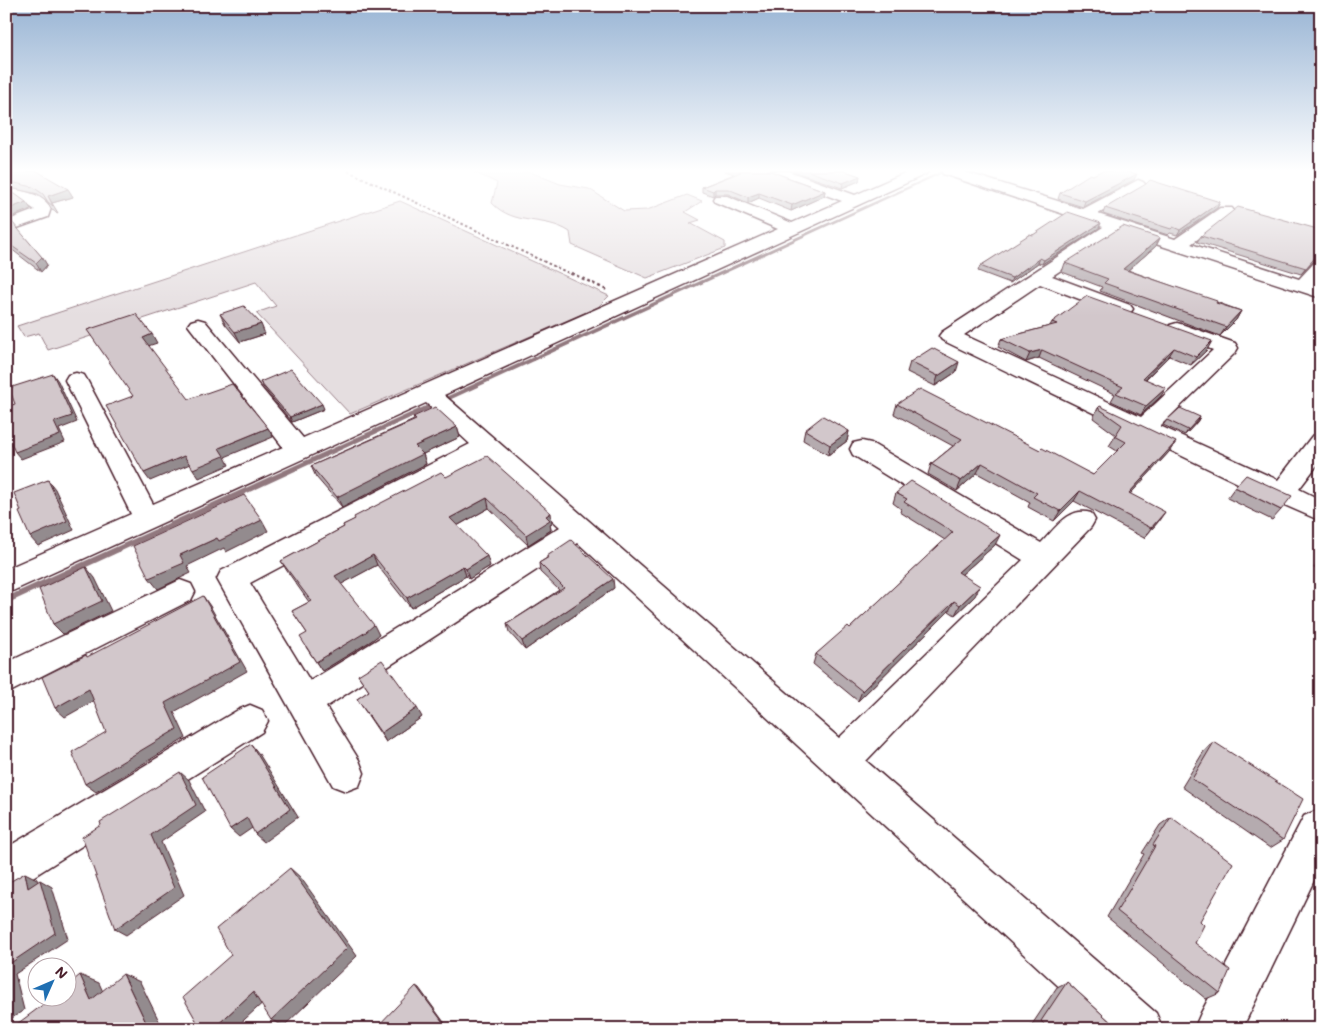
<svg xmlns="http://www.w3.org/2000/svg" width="1327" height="1035" viewBox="0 0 1327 1035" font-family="Mali,sans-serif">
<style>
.green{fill:#e5dee0;stroke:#987e86}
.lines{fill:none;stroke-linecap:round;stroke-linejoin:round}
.stream{fill:#91787e;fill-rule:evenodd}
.minor-casing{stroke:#4a1f2b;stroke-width:3}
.path-far1{stroke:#4a1f2b;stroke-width:2;stroke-dasharray:2.5 2.5;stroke-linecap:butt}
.path{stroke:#4a1f2b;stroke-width:2.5;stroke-dasharray:3 3;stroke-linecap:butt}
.minor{fill:#fff;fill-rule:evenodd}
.wall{fill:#b5abaf;stroke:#4a1f2b}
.shaded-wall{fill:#938b8e;stroke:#4a1f2b}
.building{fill:#d2c7cb;stroke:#4a1f2b}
</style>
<rect width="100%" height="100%" fill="#fff"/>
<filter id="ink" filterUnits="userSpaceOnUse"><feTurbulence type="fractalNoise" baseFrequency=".02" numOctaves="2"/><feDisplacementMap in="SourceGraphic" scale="10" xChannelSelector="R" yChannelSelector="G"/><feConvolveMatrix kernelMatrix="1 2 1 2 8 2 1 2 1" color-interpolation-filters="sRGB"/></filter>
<g filter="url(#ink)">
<g class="green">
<path d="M 472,171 L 528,171 L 560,184 L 589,189 L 624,211 L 647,210 L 687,195 L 702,201 L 685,212 L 700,220 L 690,223 L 725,242 L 725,248 L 647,278 L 572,245 L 570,232 C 544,215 515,227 492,203 L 497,183 Z"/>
<polygon points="400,201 609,296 598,307 350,414 256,313 276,306 256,282 48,350 39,333 24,337 17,326"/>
</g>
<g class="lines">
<polygon class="stream" points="942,171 947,171 6,604 6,597"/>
<defs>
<g id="minor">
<path d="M 768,171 L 788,171 L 855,195 L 909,171 L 928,171 L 926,174 L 444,395 L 839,738 L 1023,560 L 853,455 L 850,449 L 853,443 L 862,441 L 871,443 L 1041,543 C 1055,529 1069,506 1091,513 L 1095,520 L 1091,527 L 866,761 L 1156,1013 L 1163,1029 L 1105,1029 L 578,543 L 326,707 L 359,760 L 364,773 L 359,786 L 346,791 L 333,786 L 217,579 L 221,571 L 470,444 L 426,403 L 6,594 L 6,569 L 131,514 L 65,380 L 68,375 L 76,373 L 84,375 L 87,380 L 153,504 L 283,447 L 191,329 L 188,325 L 191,321 L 198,319 L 205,321 L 303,438 L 778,229 L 715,202 L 713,199 L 715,196 L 727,196 L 792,223 L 842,201 L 770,174 ZM 485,458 L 560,527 L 310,681 L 250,583 Z"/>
<polygon points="941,171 962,171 1083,209 1138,180 1143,182 1146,185 1143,188 1098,214 1175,239 1220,208 1232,208 1234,211 1232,214 1191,244 1299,279 1315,262 1321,261 1321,277 1315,284 1321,286 1321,298 1119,232 1052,276 1130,305 1133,309 1130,313 1123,315 1116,313 1040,284 964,335 1141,417 1213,350 1170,333 1167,329 1170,325 1177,323 1184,325 1235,343 1238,348 1235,353 1160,426 1278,480 1312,436 1321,434 1321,460 1299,489 1321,500 1321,521 1273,500 942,340 939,336 942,332 1103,227 943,174"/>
<path d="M 6,188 C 23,191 41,193 51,208 L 48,217 L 6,232 L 6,221 L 35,210 L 21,200 L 6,198 Z"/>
<polygon points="180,580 191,584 195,592 191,600 6,694 6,663"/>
<polygon points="250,705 262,710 268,721 262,732 20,885 6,891 6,848 238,710"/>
<polygon points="1318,810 1321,812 1321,866 1242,1029 1194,1029 1201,1013 1304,816"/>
</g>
</defs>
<use href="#minor" class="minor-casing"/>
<polyline class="path-far1" points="348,171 573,275"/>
<polyline class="path" points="571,273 607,290"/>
<use href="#minor" class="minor"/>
</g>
<g class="wall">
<polygon points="6,171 68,189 73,197 52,203 58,213 52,210 47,201 38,194 6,187"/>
<polygon points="725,171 770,171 825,191 824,196 791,211 759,198 748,203 728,194 715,194 713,196 702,192 702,187 734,174"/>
<polygon points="793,171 845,171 860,176 859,181 842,188"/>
<polygon points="1093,175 1134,180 1083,207 1058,199 1060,193"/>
<polygon points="1220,202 1217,208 1177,235 1170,233 1168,235 1103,214 1105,208"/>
<polygon points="6,224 42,257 47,265 41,272 6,245"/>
<polygon points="1099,228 1042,264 1038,263 1010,283 978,271 980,266 1033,235"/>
<polygon points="1321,230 1321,260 1314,261 1301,274 1197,242 1201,236"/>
<polygon points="1160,238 1156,246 1128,270 1241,311 1236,320 1220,336 1100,291 1102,287 1062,272 1065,263"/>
<polygon points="220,314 265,334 240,342 225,324"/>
<polygon points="1052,322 1207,350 1191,365 1169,356 1146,379 1161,396 1141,415 1111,401 1115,394 1039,358 1026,362 998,347 1001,339 1050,326"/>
<polygon points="910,362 956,372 935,386 907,372"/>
<polygon points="260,382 324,409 292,422 263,387"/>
<polygon points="897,404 1040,450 1093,475 1117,451 1109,446 1116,435 1093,418 1098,408 1169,452 1130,494 1158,522 1144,538 1074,501 1054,521 1028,507 1030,502 977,473 957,491 928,474 931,464 953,446 894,414"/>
<polygon points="413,417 457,427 460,437 423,454 426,464 342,507 316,477 311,466 414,420"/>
<polygon points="1200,417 1197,422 1185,435 1163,425 1167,420"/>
<polygon points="805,430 849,431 847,441 828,455 803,440"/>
<polygon points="446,477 552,523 550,524 551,530 528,545 489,508 457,526 490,566 469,579 466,576 411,608 377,565 341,584 379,635 371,641 322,671 306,647 307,633 292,611 309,602 287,571 281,561 344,527 343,525"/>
<polygon points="1235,487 1281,510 1272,520 1227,498"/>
<polygon points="896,493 995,545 962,574 975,596 955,615 949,611 858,701 813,664 816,654 850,628 945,540 900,512 901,509 893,503"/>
<polygon points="547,556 614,588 525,650 509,632 507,624 559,590 540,572 539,563 547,558"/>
<polygon points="1321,558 1321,571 1314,568"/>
<polygon points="358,675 422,717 386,742 357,699 369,691"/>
<polygon points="1214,742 1283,840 1270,848 1182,787 1204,751"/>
<polygon points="1171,817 1200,921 1195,943 1220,993 1206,999 1107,917 1144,854 1142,853 1160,825"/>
<polygon points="1067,982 1115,1026 1126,1029 1034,1029 1031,1026 1057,987"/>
<polygon points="1320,1023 1321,1029 1318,1029"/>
</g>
<g class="shaded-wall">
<polygon points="1137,174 1134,180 1083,207 1085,201"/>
<polygon points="860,176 859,181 842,188 843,183"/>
<polygon points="68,189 73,197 52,203 48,196"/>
<polygon points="715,189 715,194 713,196 713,191"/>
<polygon points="825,191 824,196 791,211 792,205"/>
<polygon points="759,193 759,198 748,203 748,197"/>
<polygon points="26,202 31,209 6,219 6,210"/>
<polygon points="1220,202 1217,208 1177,235 1180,230"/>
<polygon points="1101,223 1099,228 1042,264 1044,260"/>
<polygon points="1160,238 1156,246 1119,278 1123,269"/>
<polygon points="1318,254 1321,254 1321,260 1314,261 1301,274 1306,268"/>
<polygon points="42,257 47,265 41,272 36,263"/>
<polygon points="1040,258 1038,263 1010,283 1012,278"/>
<polygon points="1241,311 1236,320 1220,336 1226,327"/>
<polygon points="261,324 265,334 240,342 235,332"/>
<polygon points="152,334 157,343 148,346 143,338"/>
<polygon points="1212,341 1207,350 1191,365 1196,357"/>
<polygon points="1174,348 1169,356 1138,386 1143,378"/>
<polygon points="1042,350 1039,358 1026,362 1030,353"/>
<polygon points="959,362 956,372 935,386 938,376"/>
<polygon points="53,374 58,381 77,422 59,429 65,442 21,459 15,452 54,422"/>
<polygon points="1166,388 1161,396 1141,415 1146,406"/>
<polygon points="322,404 324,409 292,422 290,417"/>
<polygon points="1200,417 1197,422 1185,435 1188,430"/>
<polygon points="457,427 460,437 423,454 426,464 342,507 337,497 415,446"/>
<polygon points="268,428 273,437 225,457 229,465 199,478 193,469 219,448"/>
<polygon points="849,431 847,441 828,455 830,445"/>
<polygon points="1176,442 1169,452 1122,503 1129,493"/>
<polygon points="184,456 190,464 150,481 144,473"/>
<polygon points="982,463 977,473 957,491 961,481"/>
<polygon points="48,480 55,489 74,530 38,546 30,537"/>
<polygon points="1080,491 1074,501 1054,521 1060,511"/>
<polygon points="487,498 489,508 453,528 450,518"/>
<polygon points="1165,512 1158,522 1144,538 1151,528"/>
<polygon points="551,513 552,523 550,524 551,530 528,545 526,535 546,516"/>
<polygon points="262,520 268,531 226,552 224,548 187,566 191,573 158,589 149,578 180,555 217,538"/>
<polygon points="1000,535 995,545 953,582 958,572"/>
<polygon points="373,555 377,565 340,585 335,576"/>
<polygon points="487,556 490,566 469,579 466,569"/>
<polygon points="463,566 466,576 411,608 407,598"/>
<polygon points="86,567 95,578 111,611 63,634 53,624"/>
<polygon points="613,579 614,588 525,650 522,641"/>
<polygon points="980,586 975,596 955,615 960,605"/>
<polygon points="203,596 210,606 247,671 174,712 186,738 96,792 85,784 165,703"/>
<polygon points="954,601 949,611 858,701 862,691"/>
<polygon points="374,625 379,635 371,641 322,671 316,662"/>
<polygon points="89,689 99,698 65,717 55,708"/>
<polygon points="417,708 422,717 386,742 381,733"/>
<polygon points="251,744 259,754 298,817 264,842 255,834"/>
<polygon points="180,772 189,780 205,812 161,842 184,895 126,935 115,929 151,835"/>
<polygon points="247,818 255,826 239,837 230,829"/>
<polygon points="290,868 301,878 357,956 284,1026 271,1020"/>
<polygon points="25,873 37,879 40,894 28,888"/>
<polygon points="40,880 52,887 68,939 15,974 24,1010 6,1022 6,966"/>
<polygon points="123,974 140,982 163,1029 149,1029"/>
<polygon points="80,975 99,983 110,1007 91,1000"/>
<polygon points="416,986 419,988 449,1029 448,1029"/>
<polygon points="253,992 267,999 234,1029 213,1029"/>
</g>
<g class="building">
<polygon points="6,171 37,171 68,189 48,196 53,206 48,202 43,194 33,187 6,181"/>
<polygon points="739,171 770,171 825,191 792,205 759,193 748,197 728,189 715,189 713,191 702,187 741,172"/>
<polygon points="808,171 845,171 860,176 843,183"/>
<polygon points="1101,171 1125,171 1137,174 1085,201 1060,193 1090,174 1093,175"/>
<polygon points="1150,180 1220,202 1180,230 1173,227 1171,229 1105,208 1146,184"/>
<polygon points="6,193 15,194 26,202 6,210"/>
<polygon points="1238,207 1321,230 1321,254 1318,254 1306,268 1201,236"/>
<polygon points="1068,212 1101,223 1044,260 1040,258 1012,278 980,266 1030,234 1033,235"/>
<polygon points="12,222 42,257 36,263 6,242 6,224"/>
<polygon points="1123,226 1160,238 1123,269 1217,301 1216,303 1241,311 1226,327 1104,283 1108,279 1065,263"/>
<polygon points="1087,296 1212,341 1196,357 1174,348 1143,378 1166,388 1146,406 1116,393 1123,387 1042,350 1030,353 1001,339 1057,324 1052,322"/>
<polygon points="244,306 261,324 235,332 220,314"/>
<polygon points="136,314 152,334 143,338 189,399 232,384 268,428 219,448 224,456 193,469 184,456 144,473 106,406 133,396 87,330"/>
<polygon points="932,348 959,362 938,376 910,362"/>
<polygon points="291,369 322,404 290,417 260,382"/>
<polygon points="53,374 72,416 54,422 60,435 15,452 6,432 6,407 15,404 9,388"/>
<polygon points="920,389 1040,450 1042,448 1093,475 1126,442 1115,436 1122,425 1098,408 1100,406 1176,442 1129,493 1165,512 1151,528 1080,491 1060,511 1033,497 1037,493 982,463 961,481 931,464 962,439 897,404"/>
<polygon points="435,407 457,427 415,446 423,454 337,497 311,466 416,420 413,417"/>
<polygon points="1180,408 1200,417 1188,430 1167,420"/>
<polygon points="823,416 849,431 830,445 805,430"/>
<polygon points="487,456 551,513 546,516 550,520 526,535 487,498 450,518 487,556 466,569 463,566 407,598 373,555 335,576 374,625 366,632 316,662 300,637 307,633 292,611 311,601 281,561 344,527 343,525 355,519 354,517 441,472 446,477"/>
<polygon points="1246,475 1292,496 1281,510 1235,487"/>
<polygon points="48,480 67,521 30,537 19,512 21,511 14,493"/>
<polygon points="911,481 1000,535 958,572 980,586 960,605 954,601 862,691 816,654 848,626 850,628 953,532 904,502 907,499 896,493"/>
<polygon points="244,495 262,520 219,541 217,538 180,555 184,563 149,578 133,546"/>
<polygon points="571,540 613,579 522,641 507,624 564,588 539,563 549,557 547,556"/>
<polygon points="86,567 102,601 53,624 39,589"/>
<polygon points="203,596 240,662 165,703 177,729 85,784 72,752 106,732 89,689 55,708 42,677 86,655 87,657"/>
<polygon points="382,660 417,708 381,733 357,699 369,691 358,675"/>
<polygon points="1214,742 1303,799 1283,840 1192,779"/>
<polygon points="251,744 290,809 255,834 247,818 230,829 202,777"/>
<polygon points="180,772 196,805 151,835 174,888 115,929 82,837 101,825 100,822"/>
<polygon points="1171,817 1233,863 1200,921 1204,925 1195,943 1230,970 1220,993 1117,911 1155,846 1153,845"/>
<polygon points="290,868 347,948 271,1020 253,992 213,1029 201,1029 183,997 231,955 216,929"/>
<polygon points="25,873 28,888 40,880 55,933 6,966 6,884"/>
<polygon points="123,974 149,1029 19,1029 17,1024 52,998 68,998 68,985 80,975 91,1000"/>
<polygon points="1067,982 1115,1026 1124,1026 1126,1029 1049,1029 1041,1021"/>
<polygon points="416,986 448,1029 375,1029"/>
<polygon points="6,991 10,1005 6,1008"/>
</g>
</g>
<linearGradient id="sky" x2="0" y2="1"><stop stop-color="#98b4d4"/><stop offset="0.54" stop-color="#fff"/><stop offset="1" stop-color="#fff" stop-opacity="0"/></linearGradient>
<rect width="1327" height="316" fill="url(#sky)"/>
<rect width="1327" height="1035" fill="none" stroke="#fff" stroke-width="25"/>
<rect x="12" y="12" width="1302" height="1010" fill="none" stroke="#4a1f2b" stroke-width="2" filter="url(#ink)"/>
<g transform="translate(52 982) rotate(45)"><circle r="24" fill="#ffffff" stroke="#b7a5aa"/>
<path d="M0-4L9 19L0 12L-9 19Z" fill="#1f6fb2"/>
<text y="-8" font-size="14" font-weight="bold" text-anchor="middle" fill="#4a1f2b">N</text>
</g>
</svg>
